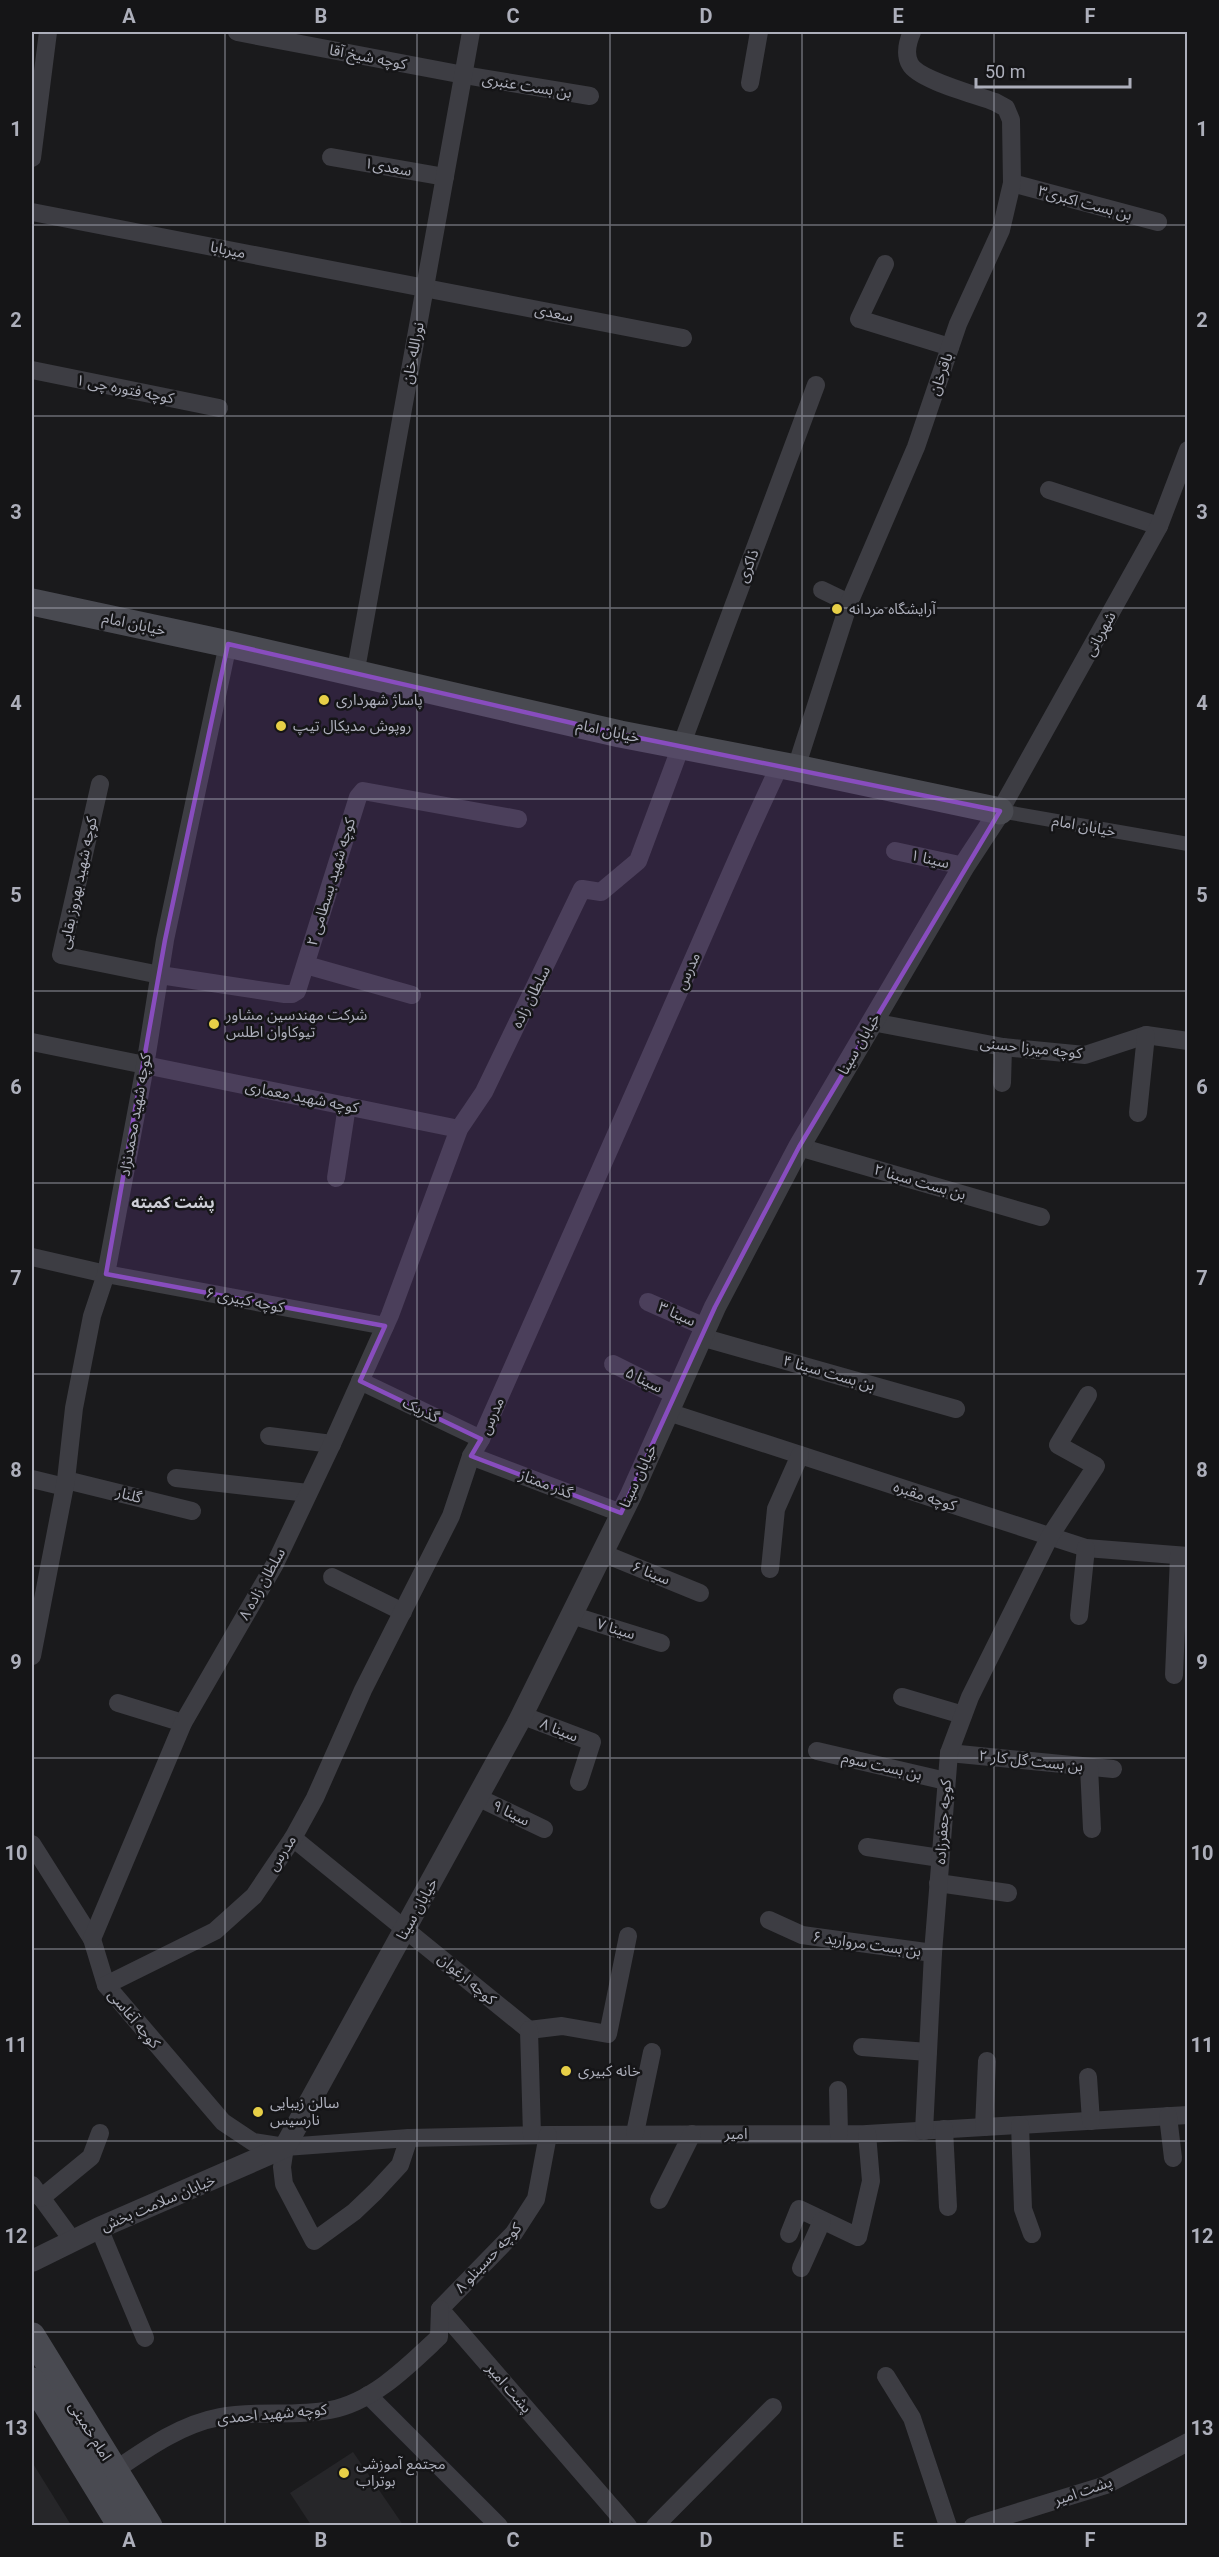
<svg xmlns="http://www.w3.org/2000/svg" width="1219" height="2557" viewBox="0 0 1219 2557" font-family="Roboto,'Noto Sans Arabic',sans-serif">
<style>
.built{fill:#262629}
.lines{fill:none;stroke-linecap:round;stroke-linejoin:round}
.pedestrian{stroke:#3d3d43;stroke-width:14}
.minor{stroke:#3d3d43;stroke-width:18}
.tertiary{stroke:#3d3d43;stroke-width:22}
.secondary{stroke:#494a51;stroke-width:27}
.marked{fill:#884dbe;fill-opacity:0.2;stroke:#884dbe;stroke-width:4.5;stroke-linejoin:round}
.grid{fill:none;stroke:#adafbb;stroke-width:1.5;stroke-opacity:0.55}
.poi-dot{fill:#e7cf47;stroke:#151517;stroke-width:2}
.labels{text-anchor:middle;stroke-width:5;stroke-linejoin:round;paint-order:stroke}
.street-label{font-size:15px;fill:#adafbb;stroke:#151517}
.poi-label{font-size:15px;fill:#adafbb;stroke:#151517;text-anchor:start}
.neighbourhood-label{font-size:16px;font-weight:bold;fill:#cecfd7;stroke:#151517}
.neatline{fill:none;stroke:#adafbb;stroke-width:2}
.grid-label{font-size:20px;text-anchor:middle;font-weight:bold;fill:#adafbb}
</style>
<rect width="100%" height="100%" fill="#1a1a1c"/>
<g class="built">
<polygon points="353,2452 403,2525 311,2525 290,2493"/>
<polygon points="32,2462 71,2525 32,2525"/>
</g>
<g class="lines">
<polyline class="pedestrian" points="1000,811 1188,844"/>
<g class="minor">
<polyline points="237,32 464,75 590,96"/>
<polyline points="750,83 759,32"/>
<polyline points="331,157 445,177"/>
<polyline points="32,158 48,32"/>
<polyline points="1012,183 1158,222"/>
<polyline points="32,212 683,338"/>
<polyline points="885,264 859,319 950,347"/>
<polyline points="32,370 219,408"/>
<polyline points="1049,490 1159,526"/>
<polyline points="822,590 849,603"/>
<polyline points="355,675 471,32"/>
<path d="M 796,768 L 849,603 L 916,447 L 958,324 L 1001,230 L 1012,183 L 1011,120 L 1006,108 L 995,102 C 977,95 918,80 910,64 C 904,53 908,41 912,32"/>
<polyline points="100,784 61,955 160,975 285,994 292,994 297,991 358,797 363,791 518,819"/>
<polyline points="1000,811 1159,526 1188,450"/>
<polyline points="895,851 964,866"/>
<polyline points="306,965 412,995"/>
<polyline points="872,1022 1003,1047 1085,1055 1146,1035 1188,1041"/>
<polyline points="32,1042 459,1129"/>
<polyline points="1002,1083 1003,1047"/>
<polyline points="1138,1113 1146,1035"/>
<polyline points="799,1147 1041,1217"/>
<polyline points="336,1178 347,1106"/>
<polyline points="32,1257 106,1274 385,1326"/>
<polyline points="648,1302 705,1327"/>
<polyline points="701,1337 956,1409"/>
<polyline points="613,1364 675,1395"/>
<polyline points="360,1381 481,1439"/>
<polyline points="668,1412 1086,1548 1188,1556"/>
<polyline points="269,1436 332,1444"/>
<polyline points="471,1456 621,1513"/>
<polyline points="176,1478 308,1493"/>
<polyline points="32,1479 65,1487"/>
<polyline points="66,1480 192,1511"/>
<polyline points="602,1553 700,1593"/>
<polyline points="770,1569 776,1509 800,1455"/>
<polyline points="332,1577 403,1612"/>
<polyline points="571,1615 661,1643"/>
<polyline points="1079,1616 1086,1548"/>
<polyline points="32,1656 66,1480 74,1408 92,1316 106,1274 145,1066 165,940 228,644"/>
<polyline points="1174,1675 1179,1556"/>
<polyline points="902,1697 963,1715"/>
<polyline points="118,1703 183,1723"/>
<polyline points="521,1715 592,1742 579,1782"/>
<polyline points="817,1751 946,1781"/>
<polyline points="949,1753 1113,1769"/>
<polyline points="1089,1767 1092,1829"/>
<polyline points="477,1797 544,1829"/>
<polyline points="293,1838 529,2030"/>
<polyline points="32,1844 92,1939 106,1985 223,2122 253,2142 285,2147 409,2138 548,2135 867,2134 1188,2115"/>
<polyline points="867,1847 940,1858"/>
<polyline points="938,1883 1008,1893"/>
<polyline points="769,1920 802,1935 933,1953"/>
<polyline points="92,1939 183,1723 275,1564 332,1444 390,1315 459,1129 484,1092 582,889 601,892 638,861 816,385"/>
<path d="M 106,1985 L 215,1931 L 254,1896 L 293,1838 L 315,1798 L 363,1690 L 451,1516 L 471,1456 L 481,1439 C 547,1292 611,1145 676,998 C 711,920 743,842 780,765"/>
<polyline points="529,2030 562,2026 608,2034 628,1936"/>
<polyline points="529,2030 532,2135"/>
<polyline points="862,2047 928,2052"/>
<polyline points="1088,2077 1091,2121"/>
<polyline points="838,2090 839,2134"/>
<polyline points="1168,2116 1173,2158"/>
<polyline points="1020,2125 1023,2209 1032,2234"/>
<polyline points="984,2127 987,2061"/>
<polyline points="944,2129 948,2207"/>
<polyline points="924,2131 933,1953 949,1753 970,1697 1050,1536 1096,1466 1058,1445 1088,1395"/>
<polyline points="635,2133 652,2052"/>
<polyline points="285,2147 282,2167 284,2184 314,2241 354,2212 375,2192 400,2165 409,2138"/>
<polyline points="32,2185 73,2241"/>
<polyline points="41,2198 91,2157 100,2133"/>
<polyline points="659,2200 692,2134"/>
<polyline points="99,2228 145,2338"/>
<polyline points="789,2234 799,2209 858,2237 871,2181 867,2134"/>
<polyline points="801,2268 822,2221"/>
<polyline points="440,2309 628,2526"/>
<polyline points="440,2309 514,2233 536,2199 548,2135"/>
<polyline points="886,2376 912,2418 948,2526"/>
<polyline points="368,2395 499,2526"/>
<path d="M 114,2471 C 146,2449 181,2424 220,2417 C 256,2410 294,2417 330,2410 C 373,2402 408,2366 439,2337 L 440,2309"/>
<polyline points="655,2526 773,2407"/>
<polyline points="973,2526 1106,2485 1188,2442"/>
</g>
<polyline class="tertiary" points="32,2261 99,2228 285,2147 517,1725 631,1495 715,1307 799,1147 964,866 1000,811"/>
<g class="secondary">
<polyline points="32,602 228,644 620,734 796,768 1000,811"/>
<polyline points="32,2336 149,2526"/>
<polyline points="32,2381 121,2526"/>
</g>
</g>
<path class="marked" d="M 228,644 L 620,734 L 1000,811 L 799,1147 L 715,1307 L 621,1513 L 471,1456 L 481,1439 L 360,1381 L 385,1326 L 106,1274 L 165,940 Z"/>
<path class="grid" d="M 225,32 L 225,2526M 417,32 L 417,2526M 610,32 L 610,2526M 802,32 L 802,2526M 994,32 L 994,2526M 32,225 L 1188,225M 32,416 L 1188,416M 32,608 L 1188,608M 32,799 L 1188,799M 32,991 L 1188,991M 32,1183 L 1188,1183M 32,1374 L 1188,1374M 32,1566 L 1188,1566M 32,1758 L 1188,1758M 32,1949 L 1188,1949M 32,2141 L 1188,2141M 32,2332 L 1188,2332"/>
<g class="poi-dot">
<circle cx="837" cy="609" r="6"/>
<circle cx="324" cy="700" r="6"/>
<circle cx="281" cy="726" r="6"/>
<circle cx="214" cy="1024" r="6"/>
<circle cx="566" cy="2071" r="6"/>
<circle cx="258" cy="2112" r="6"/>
<circle cx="344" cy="2473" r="6"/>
</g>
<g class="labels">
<g class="street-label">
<text transform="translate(368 57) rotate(11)" y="5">کوچه شیخ آقا</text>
<text transform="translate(527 86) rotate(9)" y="5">بن بست عنبری</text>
<text transform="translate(388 167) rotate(10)" y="5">سعدی۱</text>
<text transform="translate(1085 203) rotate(15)" y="5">بن بست اکبری۳</text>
<text transform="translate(228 250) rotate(11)" y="5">میربابا</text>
<text transform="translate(554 313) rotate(11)" y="5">سعدی</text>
<text transform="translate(413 353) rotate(-79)" y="5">نورالله خان</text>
<text transform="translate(941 374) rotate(-71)" y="5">باقرخان</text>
<text transform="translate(125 389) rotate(11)" y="5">کوچه فتوره چی ۱</text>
<text transform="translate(748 566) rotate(-69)" y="5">ذاکری</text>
<text transform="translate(134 624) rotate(12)" y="5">خیابان امام</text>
<text transform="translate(1100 634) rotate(-61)" y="5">شهربانی</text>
<text transform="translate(608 731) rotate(12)" y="5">خیابان امام</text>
<text transform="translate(1084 826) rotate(10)" y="5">خیابان امام</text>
<text transform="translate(930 859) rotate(13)" y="5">سینا ۱</text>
<text transform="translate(331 882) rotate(-73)" y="5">کوچه شهید بسطامی ۲</text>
<text transform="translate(78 883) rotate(-78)" y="5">کوچه شهید بهروز بقایی</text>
<text transform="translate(688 971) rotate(-66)" y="5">مدرس</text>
<text transform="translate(531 997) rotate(-63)" y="5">سلطان زاده</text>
<text transform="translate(859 1044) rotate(-60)" y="5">خیابان سینا</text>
<text transform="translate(1031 1048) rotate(6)" y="5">کوچه میرزا حسنی</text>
<text transform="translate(302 1097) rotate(11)" y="5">کوچه شهید معماری</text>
<text transform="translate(135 1115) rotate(-80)" y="5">کوچه شهید محمدنژاد</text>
<text transform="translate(920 1182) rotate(16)" y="5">بن بست سینا ۲</text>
<text transform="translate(245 1300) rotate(11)" y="5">کوچه کبیری ۶</text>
<text transform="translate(677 1314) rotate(24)" y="5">سینا ۳</text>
<text transform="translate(829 1373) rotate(16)" y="5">بن بست سینا ۴</text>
<text transform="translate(644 1380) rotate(26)" y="5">سینا ۵</text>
<text transform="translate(421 1410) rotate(26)" y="5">گذریک</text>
<text transform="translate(492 1416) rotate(-66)" y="5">مدرس</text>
<text transform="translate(638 1476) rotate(-65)" y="5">خیابان سینا</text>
<text transform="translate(546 1484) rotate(21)" y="5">گذر ممتاز</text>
<text transform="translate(129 1495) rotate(14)" y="5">گلنار</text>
<text transform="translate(925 1496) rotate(18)" y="5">کوچه مقبره</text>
<text transform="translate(651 1573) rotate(22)" y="5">سینا ۶</text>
<text transform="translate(262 1584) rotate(-61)" y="5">سلطان زاده ۸</text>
<text transform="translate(616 1629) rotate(17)" y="5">سینا ۷</text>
<text transform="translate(559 1730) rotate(22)" y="5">سینا ۸</text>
<text transform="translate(1031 1761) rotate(6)" y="5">بن بست گل کار ۲</text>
<text transform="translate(882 1766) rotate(13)" y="5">بن بست سوم</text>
<text transform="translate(511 1813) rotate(26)" y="5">سینا ۹</text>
<text transform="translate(943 1822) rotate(-86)" y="5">کوچه جعفرزاده</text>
<text transform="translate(282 1853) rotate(-57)" y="5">مدرس</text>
<text transform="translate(417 1909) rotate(-61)" y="5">خیابان سینا</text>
<text transform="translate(867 1944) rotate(8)" y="5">بن بست مروارید ۶</text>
<text transform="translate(467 1979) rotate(40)" y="5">کوچه ارغوان</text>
<text transform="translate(134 2019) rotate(50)" y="5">کوچه آغاسی</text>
<text x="736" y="2139">امیر</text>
<text transform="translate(158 2203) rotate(-23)" y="5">خیابان سلامت بخش</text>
<text transform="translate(488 2258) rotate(-47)" y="5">کوچه حسینلو ۸</text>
<text transform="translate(509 2388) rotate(49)" y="5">پشت امیر</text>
<text transform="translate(272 2414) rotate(-5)" y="5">کوچه شهید احمدی</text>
<text transform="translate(90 2431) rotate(58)" y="5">امام خمینی</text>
<text transform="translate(1083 2491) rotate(-19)" y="5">پشت امیر</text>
</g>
<g class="poi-label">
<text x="849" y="614">آرایشگاه مردانه</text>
<text x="336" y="705">پاساژ شهرداری</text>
<text x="293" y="731">روپوش مدیکال تیپ</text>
<text x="226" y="1020">شرکت مهندسین مشاور<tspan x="226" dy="17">تیوکاوان اطلس</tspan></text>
<text x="578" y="2076">خانه کبیری</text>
<text x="270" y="2108">سالن زیبایی<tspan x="270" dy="17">نارسیس</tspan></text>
<text x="356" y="2469">مجتمع آموزشی<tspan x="356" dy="17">بوتراب</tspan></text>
</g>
<g class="neighbourhood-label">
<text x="173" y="1208">پشت کمیته</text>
</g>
</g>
<rect width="1219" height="2557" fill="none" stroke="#151517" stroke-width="66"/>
<path d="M976 78v9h154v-9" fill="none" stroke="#adafbb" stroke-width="3"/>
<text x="985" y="78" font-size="18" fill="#adafbb" stroke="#151517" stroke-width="4.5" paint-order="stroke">50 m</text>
<rect x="33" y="33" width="1153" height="2491" class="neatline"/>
<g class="grid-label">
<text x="129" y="23">A</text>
<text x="321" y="23">B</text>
<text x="513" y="23">C</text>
<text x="706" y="23">D</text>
<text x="898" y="23">E</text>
<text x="1090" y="23">F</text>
<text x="16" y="136">1</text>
<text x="1202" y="136">1</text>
<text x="16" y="327">2</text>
<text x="1202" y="327">2</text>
<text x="16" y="519">3</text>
<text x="1202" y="519">3</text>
<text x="16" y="710">4</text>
<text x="1202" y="710">4</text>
<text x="16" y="902">5</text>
<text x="1202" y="902">5</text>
<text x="16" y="1094">6</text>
<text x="1202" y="1094">6</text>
<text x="16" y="1285">7</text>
<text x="1202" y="1285">7</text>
<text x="16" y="1477">8</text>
<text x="1202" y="1477">8</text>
<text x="16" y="1669">9</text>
<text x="1202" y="1669">9</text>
<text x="16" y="1860">10</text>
<text x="1202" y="1860">10</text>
<text x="16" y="2052">11</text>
<text x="1202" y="2052">11</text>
<text x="16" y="2243">12</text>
<text x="1202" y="2243">12</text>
<text x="16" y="2435">13</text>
<text x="1202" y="2435">13</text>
<text x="129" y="2547">A</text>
<text x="321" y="2547">B</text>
<text x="513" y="2547">C</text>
<text x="706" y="2547">D</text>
<text x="898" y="2547">E</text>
<text x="1090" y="2547">F</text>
</g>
</svg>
